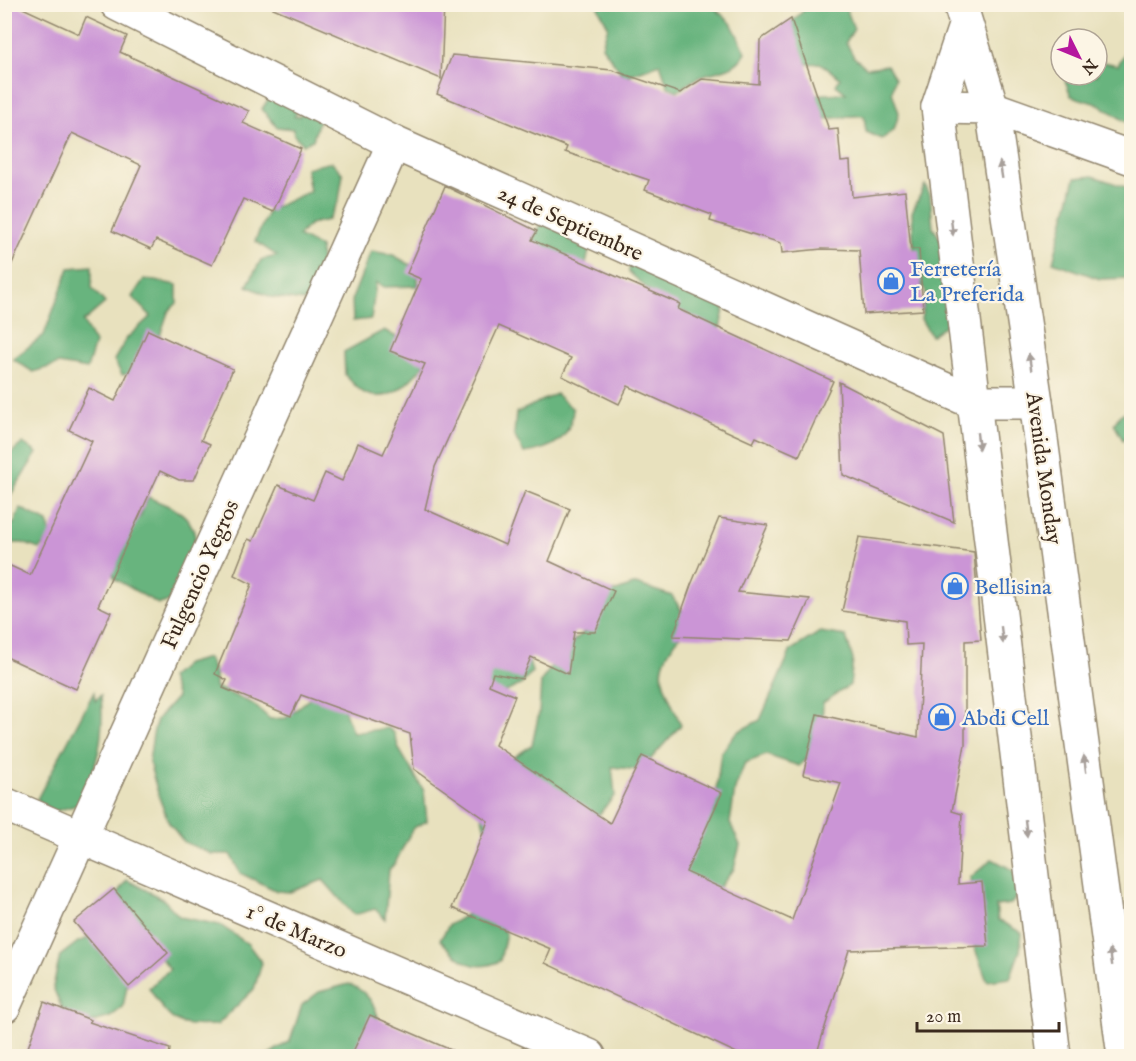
<svg xmlns="http://www.w3.org/2000/svg" width="1136" height="1061" viewBox="0 0 1136 1061" font-family="'IM FELL English',serif">
<style>
.forest{fill:#67b47e;stroke:#516f4e;stroke-width:1.5}
.building{fill:#cb95d6}
.lines{fill:none;stroke-linecap:round;stroke-linejoin:round}
.minor-casing{stroke:#92866e;stroke-width:36}
.major-casing{stroke:#92866e;stroke-width:36}
.minor{stroke:#fff;stroke-width:33}
.major{stroke:#fff;stroke-width:33}
.oneway{fill:#a79f9a}
.labels{text-anchor:middle;stroke-width:4.5;stroke-linejoin:round;paint-order:stroke}
.street-label{font-size:22px;fill:#3b2a1e;stroke:#fcf5e5}
.shop-label{font-size:22px;fill:#366cbe;stroke:#fcf5e5;text-anchor:start}
</style>
<rect width="100%" height="100%" fill="#fcf5e5"/>
<filter id="ink" filterUnits="userSpaceOnUse"><feTurbulence type="fractalNoise" baseFrequency=".0167" numOctaves="2"/><feDisplacementMap in="SourceGraphic" scale="12" xChannelSelector="R" yChannelSelector="G"/><feConvolveMatrix kernelMatrix="1 2 1 2 8 2 1 2 1" color-interpolation-filters="sRGB"/></filter>
<filter id="wash" filterUnits="userSpaceOnUse"><feTurbulence type="fractalNoise" baseFrequency=".008" numOctaves="4" result="noise"/><feDisplacementMap in="SourceGraphic" scale="24" xChannelSelector="R" yChannelSelector="G"/><feGaussianBlur stdDeviation="1.35" result="paint"/><feColorMatrix in="noise" values="0 0 0 0 0 0 0 0 0 0 0 0 0 0 0 0 0 1.4 0 .05"/><feComposite in="paint" operator="in"/></filter>
<g filter="url(#wash)">
<rect width="100%" height="100%" fill="#e8e1be"/>
<g class="forest">
<path d="M 597,5 L 711,5 L 731,23 L 746,52 C 736,69 725,69 707,74 C 696,77 687,85 678,91 L 668,87 L 660,64 L 624,77 L 602,46 L 608,26 Z"/>
<path d="M 810,5 L 845,5 L 854,29 L 846,42 L 854,57 L 867,68 L 887,65 L 895,78 L 892,92 L 899,113 L 894,130 L 882,139 L 866,132 L 864,116 C 847,114 834,121 818,118 L 808,95 L 846,93 L 836,85 L 840,78 L 820,63 L 807,64 L 790,52 L 790,23 Z"/>
<polygon points="1128,47 1132,47 1131,121 1126,122 1100,105 1071,96 1063,75 1097,75 1097,55 1103,62 1118,65"/>
<polygon points="272,93 300,108 294,116 300,116 303,110 319,120 313,140 303,144 294,135 293,129 277,127 262,109"/>
<polygon points="332,162 343,174 339,200 328,220 310,224 298,236 320,247 322,279 305,301 271,297 247,286 261,260 277,256 255,241 269,210 310,191 306,168"/>
<polygon points="1093,176 1131,189 1131,278 1100,279 1053,262 1075,178"/>
<polygon points="925,185 930,195 933,228 948,250 948,323 931,336 921,319 926,293 915,271 912,212"/>
<polygon points="541,223 591,242 584,273 530,244"/>
<polygon points="371,251 393,255 418,269 418,286 384,287 376,283 371,319 353,321 352,299"/>
<polygon points="631,253 725,306 720,328 697,336 687,313 667,307 629,272"/>
<polygon points="92,266 92,288 105,303 83,322 95,343 87,369 59,364 33,372 13,359 44,335 69,268"/>
<polygon points="144,279 177,285 177,303 168,312 155,351 139,372 122,375 114,360 127,338 151,316 132,297"/>
<path d="M 384,330 L 415,348 L 425,364 C 411,380 392,404 366,394 C 359,391 351,381 345,375 L 344,352 Z"/>
<path d="M 556,394 L 573,409 C 571,440 552,449 524,453 L 514,435 L 516,413 Z"/>
<polygon points="1131,408 1131,441 1123,440 1114,424 1120,415"/>
<polygon points="23,443 37,453 10,496 5,497 5,458"/>
<path d="M 148,497 C 158,502 169,505 178,511 C 209,530 191,572 185,599 L 158,604 L 115,579 L 107,561 L 113,541 L 140,517 Z"/>
<polygon points="20,508 48,522 51,537 39,549 23,543 5,543 4,522 14,524"/>
<path d="M 636,584 L 672,596 L 690,623 C 651,671 658,671 681,725 L 641,770 L 612,767 L 615,795 L 592,823 L 485,829 L 476,795 L 508,761 L 532,745 L 539,713 L 541,681 L 567,646 L 592,626 L 599,597 Z"/>
<polygon points="820,632 846,636 853,660 850,685 823,703 821,746 799,766 766,755 745,763 735,789 730,823 740,845 734,869 708,902 673,863 697,848 716,790 721,753 737,732 760,720 791,650"/>
<polygon points="525,645 532,672 522,684 500,695 483,690 475,650"/>
<polygon points="208,658 215,674 215,687 253,704 270,719 286,718 322,688 344,709 353,733 388,728 394,733 399,749 424,791 427,821 413,828 395,863 389,870 385,919 375,909 354,915 323,880 290,892 277,891 240,873 230,854 212,854 184,842 169,823 160,800 149,762 153,734 157,719 177,697 170,678 186,664"/>
<path d="M 94,692 L 95,701 L 101,695 C 105,739 97,764 81,804 L 53,812 L 37,799 Z"/>
<polygon points="992,859 1013,870 1020,892 1011,904 996,906 998,920 1022,933 1020,951 1010,978 987,981 970,935 985,920 970,878"/>
<path d="M 127,880 L 163,899 L 180,917 L 220,925 L 248,944 L 262,963 L 254,989 L 217,1025 C 175,1027 172,1024 149,988 L 170,969 L 111,901 Z"/>
<path d="M 474,910 L 489,916 L 506,933 L 500,961 C 472,974 459,959 440,940 L 449,925 Z"/>
<polygon points="94,936 109,964 129,975 123,1007 110,1017 90,1023 62,1009 53,987 60,956 78,942"/>
<path d="M 349,984 C 375,994 379,1016 383,1041 L 366,1056 L 266,1056 L 290,1041 L 302,1005 L 319,992 Z"/>
</g>
<g id="blocks">
<g class="building">
<polygon points="4,4 14,4 79,34 86,17 127,36 120,52 249,111 243,123 301,149 273,212 243,199 212,265 156,240 151,249 112,231 141,165 72,133 4,281"/>
<polygon points="266,4 444,4 441,79 266,5"/>
<polygon points="791,19 829,130 838,129 841,162 850,161 852,197 905,191 911,249 919,249 923,310 864,314 859,250 822,249 782,253 781,243 710,221 712,215 645,190 649,180 565,152 567,147 437,94 452,55 612,70 680,93 702,79 759,84 760,40"/>
<polygon points="445,186 537,231 532,240 680,304 678,309 833,381 799,456 756,437 753,443 628,386 619,404 562,376 571,358 499,326 435,467 425,509 505,545 525,491 570,509 549,561 614,591 595,632 574,632 568,674 531,657 522,679 493,673 489,685 515,696 495,745 610,823 642,756 722,793 686,872 792,920 841,783 803,775 817,714 918,737 922,644 906,645 905,621 842,611 859,537 974,552 981,640 965,641 965,745 952,811 962,814 958,884 982,882 988,946 849,950 816,1056 743,1056 545,963 551,949 452,908 488,821 414,769 410,734 301,695 291,716 223,688 227,680 215,674 252,584 234,575 248,539 253,541 278,485 313,500 325,473 342,481 358,443 383,454 425,364 390,351 421,279 407,273"/>
<polygon points="148,330 233,369 201,440 210,444 194,480 179,480 160,471 98,606 111,612 76,689 4,656 4,563 30,575 92,441 69,430 89,388 115,401"/>
<polygon points="839,382 944,436 954,522 843,475"/>
<polygon points="719,518 768,525 738,592 810,599 791,641 673,636 691,585"/>
<polygon points="114,889 168,953 129,987 74,922"/>
<polygon points="44,1002 91,1020 89,1022 170,1049 169,1056 25,1056"/>
<polygon points="370,1015 465,1056 351,1056"/>
</g>
</g>
</g>
<g filter="url(#ink)">
<use href="#blocks" fill-opacity="0" stroke="#92866e" stroke-width="1.5"/>
<g class="lines">
<defs>
<g id="minor">
<polyline points="117,4 394,143 973,402 1036,402"/>
<polyline points="938,107 992,108 1132,158"/>
<polyline points="4,804 589,1056"/>
<polyline points="4,1006 394,143"/>
</g>
<g id="major">
<polyline points="960,4 992,108 1036,402 1124,1056"/>
<polyline points="965,26 938,107 1054,1056"/>
</g>
</defs>
<use href="#minor" class="minor-casing"/>
<use href="#major" class="major-casing"/>
<use href="#minor" class="minor"/>
<use href="#major" class="major"/>
</g>
<defs><path id="oneway-solid" d="M-6-.8H1V-3.2L6.5 0L1 3.2V.8H-6Z" transform="scale(1.5)"/></defs>
<g class="oneway">
<use href="#oneway-solid" transform="translate(1001 170) rotate(-99)"/>
<use href="#oneway-solid" transform="translate(952 227) rotate(83)"/>
<use href="#oneway-solid" transform="translate(1030 362) rotate(-99)"/>
<use href="#oneway-solid" transform="translate(978 441) rotate(83)"/>
<use href="#oneway-solid" transform="translate(1002 635) rotate(83)"/>
<use href="#oneway-solid" transform="translate(1085 764) rotate(-98)"/>
<use href="#oneway-solid" transform="translate(1026 828) rotate(83)"/>
<use href="#oneway-solid" transform="translate(1111 957) rotate(-98)"/>
</g>
</g>
<defs>
<symbol id="shop-ring" viewBox="-11 -11 22 22"><circle r="9.5" fill="#fcf5e5" stroke="#3f7fe0" stroke-width="1.5"/><path d="M-5-2.5h2.3a2.7 3.5 0 0 1 5.4 0H5L5.5 6h-11ZM-1.5-2.5h3a1.5 2.3 0 0 0-3 0Z" fill="#3f7fe0"/></symbol>
</defs>
<g fill-rule="evenodd">
<use href="#shop-ring" x="876" y="266" width="30" height="30"/>
<use href="#shop-ring" x="940" y="571" width="30" height="30"/>
<use href="#shop-ring" x="927" y="702" width="30" height="30"/>
</g>
<g class="labels">
<g class="street-label">
<text transform="translate(571 222) rotate(24)" y="8">24 de Septiembre</text>
<text transform="translate(1045 468) rotate(82)" y="8">Avenida Monday</text>
<text transform="translate(199 574) rotate(-66)" y="8">Fulgencio Yegros</text>
<text transform="translate(297 930) rotate(23)" y="8">1° de Marzo</text>
</g>
<g class="shop-label">
<text x="910" y="276">Ferretería<tspan x="910" dy="25">La Preferida</tspan></text>
<text x="974" y="594">Bellisina</text>
<text x="962" y="725">Abdi Cell</text>
</g>
</g>
<rect width="1136" height="1061" fill="none" stroke="#fcf5e5" stroke-width="24"/>
<g transform="translate(1079 57) rotate(133)"><circle r="28" fill="#fcf5e5" stroke="#afa495" stroke-width="1.5"/>
<path d="M0-4.5L10 22L0 15L-10 22Z" fill="#b5179e"/>
<text y="-9" font-size="16" font-weight="bold" text-anchor="middle" fill="#3b2a1e">N</text>
</g>
<path d="M917 1022v9h142v-9" fill="none" stroke="#3b2a1e" stroke-width="3"/>
<text x="926" y="1022" font-size="18" fill="#3b2a1e" stroke="#fcf5e5" stroke-width="4.5" paint-order="stroke">20 m</text>
</svg>
